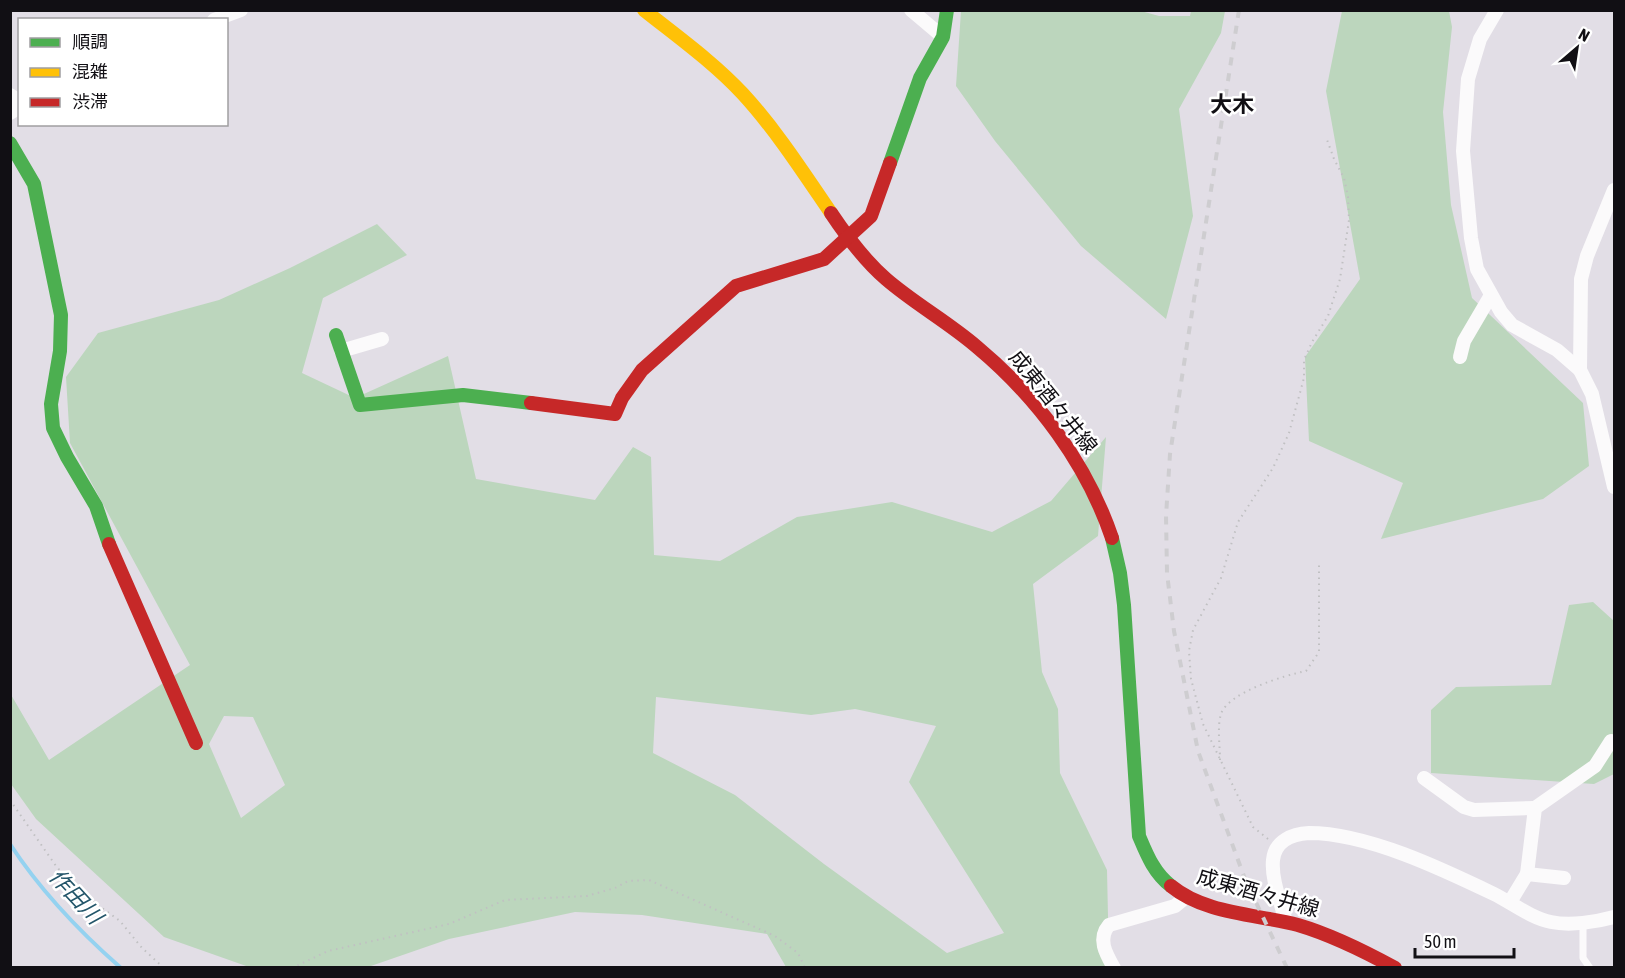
<svg xmlns="http://www.w3.org/2000/svg" width="1625" height="978" viewBox="0 0 1625 978" font-family="'Asap Condensed','Noto Sans JP',sans-serif">
<style>
.green{fill:#bcd6bd;fill-rule:evenodd}
.lines{fill:none;stroke-linecap:round;stroke-linejoin:round}
.stream{stroke:#94d2f0;stroke-width:4}
.path{stroke:#c0c0c2;stroke-width:2;stroke-dasharray:1.5 4.5;stroke-linecap:butt}
.lane{stroke:#fbfafb;stroke-width:7}
.street{stroke:#fbfafb;stroke-width:14}
.fast{stroke:#4caf50;stroke-width:14}
.slow{stroke:#ffc107;stroke-width:14}
.jam{stroke:#c62828;stroke-width:14}
.rail{stroke:#cecdd0;stroke-width:4;stroke-dasharray:8 8;stroke-linecap:butt}
.labels{text-anchor:middle;stroke-width:5;stroke-linejoin:round;paint-order:stroke}
.street-label{font-size:21px;fill:#110f14;stroke:#fff}
.neighbourhood-label{font-size:22px;font-weight:bold;fill:#110f14;stroke:#fff}
.water-label{font-size:22px;font-style:italic;fill:#23556a;stroke:#fff}
</style>
<rect width="100%" height="100%" fill="#e2dee6"/>
<g class="green">
<polygon points="1141,11 1159,16 1190,16 1191,11 1225,11 1221,33 1179,109 1193,216 1166,319 1081,246 995,141 956,86 961,11"/>
<polygon points="1342,11 1449,11 1452,27 1443,112 1451,205 1472,298 1583,403 1589,466 1543,499 1381,539 1403,483 1309,441 1305,357 1360,279 1326,91"/>
<path d="M 377,224 L 407,255 L 323,298 L 302,373 L 355,398 L 448,356 L 476,479 L 595,500 L 633,447 L 651,457 L 654,555 L 720,561 L 797,517 L 892,502 L 992,532 L 1051,501 L 1106,437 L 1098,536 L 1033,584 L 1042,672 L 1058,709 L 1060,773 L 1107,870 L 1109,963 L 1113,967 L 786,967 L 767,934 L 642,915 L 575,912 L 449,939 L 368,967 L 249,967 L 164,937 L 36,819 L 11,784 L 10,693 L 49,760 L 190,665 L 70,443 L 66,377 L 98,333 L 219,300 L 290,268 ZM 656,697 L 811,715 L 855,709 L 936,726 L 909,782 L 1004,933 L 947,953 L 824,864 L 735,795 L 653,753 ZM 224,716 L 253,717 L 285,785 L 241,818 L 209,744 Z"/>
<polygon points="1593,602 1614,621 1614,774 1594,784 1431,773 1431,710 1456,687 1551,685 1569,605"/>
</g>
<g class="lines">
<path class="stream" d="M 10,844 C 40,890 80,932 121,968"/>
<g class="path">
<path d="M 1220,760 C 1220,746 1217,727 1221,714 C 1228,692 1286,675 1306,671 L 1319,652 L 1319,565"/>
<polyline points="10,800 56,866 77,890 120,921 142,948 164,968"/>
<polyline points="1268,839 1253,827 1203,724 1191,679 1189,651 1193,630 1221,578 1238,522 1273,468 1289,433 1304,378 1304,360 1312,342 1328,316 1340,279 1349,220 1348,197 1344,178 1334,159 1326,137"/>
<polyline points="292,968 328,951 449,924 505,900 587,896 615,888 628,881 649,880 775,936 798,953 805,968"/>
</g>
<polyline class="lane" points="1583,922 1583,958 1590,968"/>
<g class="street">
<polyline points="911,10 943,37"/>
<polyline points="1497,10 1480,39 1468,79 1463,151 1471,238 1477,269 1501,312 1512,325 1557,350 1580,370 1592,394 1614,487"/>
<polyline points="214,20 241,10"/>
<polyline points="10,95 20,101"/>
<polyline points="10,113 20,107"/>
<polyline points="341,351 382,339"/>
<polyline points="1460,357 1464,341 1491,295"/>
<polyline points="1580,370 1581,279 1587,256 1614,190"/>
<polyline points="1424,778 1464,807 1474,810 1535,808"/>
<polyline points="1527,874 1564,878"/>
<polyline points="1510,902 1527,874 1535,808 1595,766 1611,741"/>
<path d="M 1286,922 C 1281,903 1271,879 1273,860 C 1275,840 1293,834 1309,833 C 1367,833 1442,869 1494,894 C 1512,903 1531,918 1551,922 C 1570,926 1596,922 1614,917"/>
<path d="M 1114,968 C 1106,954 1097,939 1109,925 L 1175,906 L 1186,897"/>
</g>
<g class="fast">
<polyline points="10,143 34,184 61,315 60,351 51,404 53,428 67,457 96,506 109,544"/>
<polyline points="890,163 920,78 943,37 947,10"/>
<polyline points="336,335 360,405 463,395 531,403"/>
<path d="M 1112,538 L 1120,573 L 1124,605 L 1139,836 C 1147,855 1154,873 1171,886"/>
</g>
<path class="slow" d="M 644,10 C 678,37 713,62 743,94 C 776,130 803,172 831,213"/>
<g class="jam">
<path d="M 831,213 C 847,237 864,260 886,279 C 915,304 948,322 977,347 C 1037,397 1087,464 1112,538"/>
<polyline points="531,403 615,414 622,398 642,370 736,286 824,259 871,216 890,163"/>
<polyline points="109,544 196,743"/>
<path d="M 1171,886 C 1205,914 1256,914 1298,925 C 1332,935 1364,951 1395,968"/>
</g>
<polyline class="rail" points="1239,10 1170,454 1166,516 1167,573 1174,631 1198,751 1245,879 1287,968"/>
</g>
<g class="labels">
<g class="street-label">
<text transform="translate(1053 402) rotate(51)" y="7">成東酒々井線</text>
<text transform="translate(1258 893) rotate(16)" y="7">成東酒々井線</text>
</g>
<g class="neighbourhood-label">
<text x="1232" y="112">大木</text>
</g>
<g class="water-label">
<text transform="translate(76 896) rotate(47)" y="8">作田川</text>
</g>
</g>
<rect width="1625" height="978" fill="none" stroke="#110f14" stroke-width="24"/>
<rect x="18" y="18" width="210" height="108" fill="#ffffff" stroke="#a09fa1" stroke-width="1.5"/>
<rect x="30" y="38" width="30" height="9" fill="#4caf50" stroke="#a09fa1" stroke-width="1.5"/>
<text x="72" y="48" font-size="18" fill="#110f14">順調</text>
<rect x="30" y="68" width="30" height="9" fill="#ffc107" stroke="#a09fa1" stroke-width="1.5"/>
<text x="72" y="78" font-size="18" fill="#110f14">混雑</text>
<rect x="30" y="98" width="30" height="9" fill="#c62828" stroke="#a09fa1" stroke-width="1.5"/>
<text x="72" y="108" font-size="18" fill="#110f14">渋滞</text>
<g transform="translate(1577 48) rotate(29)" stroke="#ffffff" stroke-width="4.5" paint-order="stroke">
<path d="M0-4.5L10 22L0 15L-10 22Z" fill="#110f14"/>
<text y="-9" font-size="16" font-weight="bold" text-anchor="middle" fill="#110f14">N</text>
</g>
<path d="M1415 948v9h99v-9" fill="none" stroke="#110f14" stroke-width="3"/>
<text x="1424" y="948" font-size="18" fill="#110f14" stroke="#ffffff" stroke-width="4.5" paint-order="stroke">50 m</text>
</svg>
